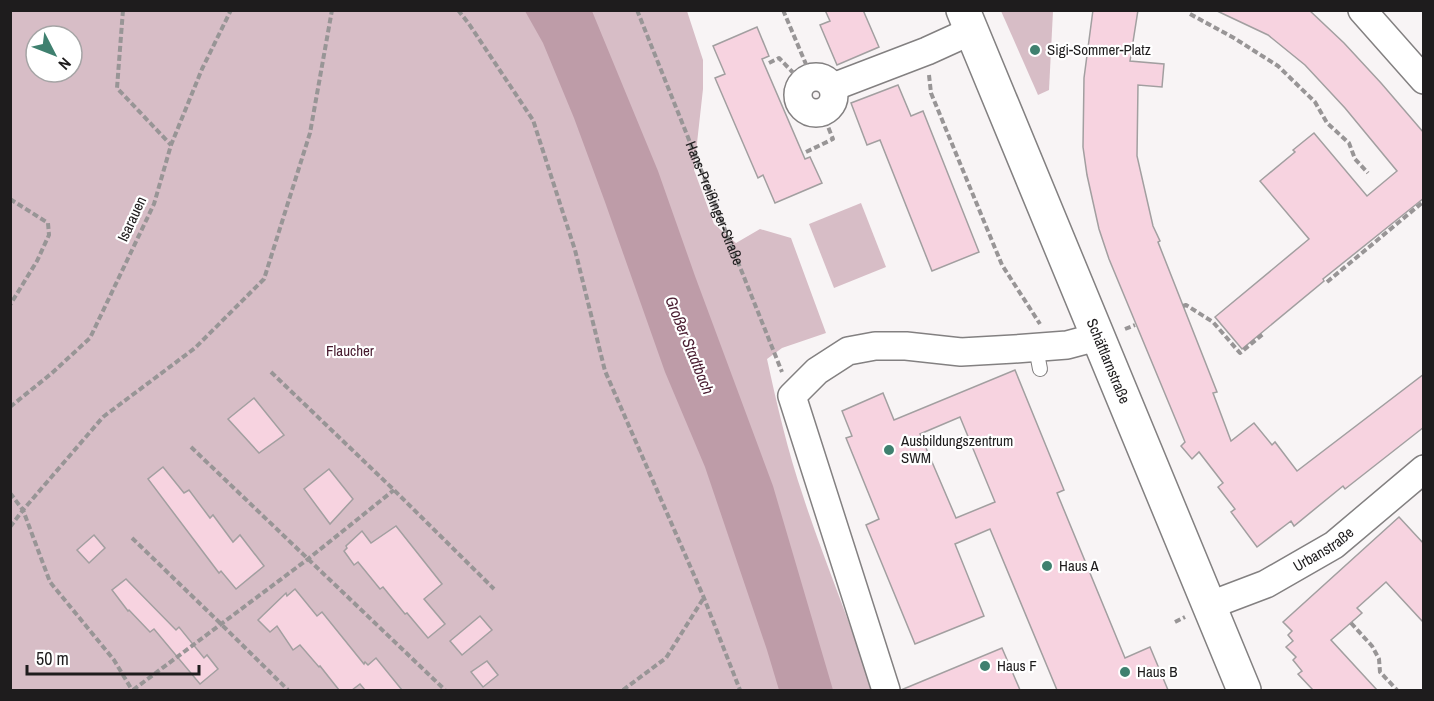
<svg xmlns="http://www.w3.org/2000/svg" width="1434" height="701" viewBox="0 0 1434 701" font-family="'Archivo Narrow',sans-serif">
<style>
.green{fill:#d7bdc6;fill-rule:evenodd}
.water{fill:#be9ca8}
.building{fill:#f7d3e0;stroke:#a29fa0;stroke-width:1.5;fill-rule:evenodd}
.lines{fill:none;stroke-linecap:round;stroke-linejoin:round}
.lane-casing{stroke:#838081;stroke-width:16}
.street-casing{stroke:#838081;stroke-width:30}
.secondary-casing{stroke:#838081;stroke-width:36}
.path{stroke:#989596;stroke-width:4;stroke-dasharray:6 3;stroke-linecap:butt}
.lane{stroke:#fff;stroke-width:14}
.street{stroke:#fff;stroke-width:27}
.secondary{stroke:#fff;stroke-width:33}
.poi-dot{fill:#3f806f;stroke:#fff;stroke-width:2}
.labels{text-anchor:middle;stroke-width:4.5;stroke-linejoin:round;paint-order:stroke}
.poi-label{font-size:15px;fill:#1e1c1d;stroke:#fff;text-anchor:start}
.street-label{font-size:15px;fill:#1e1c1d;stroke:#fff}
.park-label{font-size:15px;fill:#46192d;stroke:#fff}
.water-label{font-size:16px;font-style:italic;fill:#491c30;stroke:#fff}
</style>
<rect width="100%" height="100%" fill="#f8f4f5"/>
<g class="green">
<path d="M 10,11 L 687,11 L 703,60 L 703,89 L 694,170 L 714,224 L 736,243 L 760,229 L 791,238 L 826,333 L 782,348 L 767,359 C 777,405 788,452 803,496 C 824,561 852,625 872,690 L 11,690 ZM 36,36 L 72,36 L 72,72 L 36,72 Z"/>
<polygon points="1001,11 1053,11 1049,90 1038,95"/>
<polygon points="861,203 886,267 834,288 809,224"/>
</g>
<polygon class="water" points="525,11 592,11 658,171 695,276 773,486 833,690 779,690 767,650 705,467 665,372 605,202 574,118 543,43"/>
<g class="building">
<polygon points="825,10 863,10 879,47 837,65 820,25 830,21"/>
<polygon points="1093,10 1138,10 1130,61 1164,64 1162,87 1138,85 1137,156 1153,226 1160,241 1158,242 1217,392 1213,393 1231,441 1254,423 1272,445 1275,442 1297,471 1424,374 1424,427 1345,489 1343,486 1294,526 1291,521 1257,547 1231,512 1235,509 1218,487 1223,483 1199,452 1192,459 1181,446 1185,442 1109,259 1099,229 1087,175 1083,147 1084,78"/>
<polygon points="1215,10 1309,10 1344,43 1381,83 1424,133 1424,198 1323,279 1324,281 1242,349 1215,317 1309,239 1260,181 1295,152 1293,150 1314,133 1367,196 1397,171 1345,108 1305,65 1268,35"/>
<polygon points="757,27 769,56 762,59 805,159 810,157 822,183 775,203 763,175 758,178 715,78 725,74 713,46"/>
<polygon points="898,85 911,116 923,111 979,252 932,271 880,140 867,145 851,103"/>
<path d="M 1015,370 L 1064,490 L 1057,493 L 1125,658 L 1150,647 L 1168,690 L 1057,690 L 990,529 L 955,544 L 984,616 L 915,644 L 866,525 L 879,519 L 846,438 L 852,436 L 842,411 L 883,393 L 894,420 ZM 960,417 L 995,502 L 956,518 L 920,434 Z"/>
<polygon points="254,398 284,435 259,453 228,419"/>
<polygon points="163,467 184,493 189,490 210,518 213,515 233,542 240,535 264,566 236,589 221,571 219,573 148,479"/>
<polygon points="329,469 353,499 330,524 304,489"/>
<polygon points="1399,517 1424,544 1424,623 1386,582 1357,608 1362,613 1331,640 1377,690 1313,690 1298,674 1302,671 1293,660 1296,657 1286,647 1293,641 1288,635 1292,631 1283,622"/>
<polygon points="396,526 442,584 424,599 445,624 428,638 407,613 405,614 383,587 380,589 358,562 354,565 344,551 347,548 346,546 362,531 371,543"/>
<polygon points="94,535 105,548 89,563 77,550"/>
<polygon points="126,579 176,630 179,627 204,658 207,655 218,669 200,684 154,629 150,632 129,610 128,611 112,590"/>
<polygon points="295,589 317,616 322,612 364,664 365,662 368,665 376,658 402,690 365,690 360,684 352,690 339,690 320,666 319,667 300,645 293,650 277,626 270,632 258,620 286,593 287,596"/>
<polygon points="480,616 492,630 462,655 450,641"/>
<polygon points="1002,648 1020,690 901,690"/>
<polygon points="487,661 498,675 483,687 471,672"/>
</g>
<g class="lines">
<defs>
<polyline id="lane" points="1036,348 1040,369"/>
<g id="street">
<polyline points="1362,10 1424,80"/>
<circle cx="816" cy="95" r="18"/>
<polyline points="833,87 927,51 971,31"/>
<path id="s2" d="M 1208,606 L 1266,584 L 1334,545 L 1424,469"/>
<polyline points="886,690 792,396 817,371 848,351 875,346 906,346 961,352 1014,349 1067,345 1097,337"/>
</g>
<g id="secondary">
<path id="s3" d="M 963,10 L 1244,690"/>
</g>
</defs>
<use href="#lane" class="lane-casing"/>
<use href="#street" class="street-casing"/>
<use href="#secondary" class="secondary-casing"/>
<g class="path">
<polyline points="123,10 117,88 171,145"/>
<polyline points="458,10 469,24 533,120 575,250 605,371 704,598 740,690"/>
<path id="s1" d="M 637,10 L 782,372"/>
<polyline points="783,10 811,76"/>
<polyline points="1190,14 1234,38 1278,66 1315,102 1327,123 1349,143 1355,159 1368,173"/>
<polyline points="769,63 779,58 802,82"/>
<polyline points="929,75 931,93 1002,265 1040,324"/>
<polyline points="806,152 833,139 822,112"/>
<polyline points="10,199 48,223 49,235 37,261 10,305"/>
<polyline points="1327,282 1423,202"/>
<polyline points="1183,306 1186,305 1213,322 1240,353 1263,334"/>
<polyline points="1125,329 1135,325"/>
<polyline points="271,372 394,490 494,589"/>
<polyline points="10,407 52,373 90,338 154,204 171,145 202,69 231,10"/>
<polyline points="191,447 445,690"/>
<polyline points="10,493 23,510 50,582 114,660 132,690"/>
<polyline points="10,527 23,510 103,417 195,348 264,279 310,133 332,10"/>
<polyline points="132,538 221,624 288,690"/>
<polyline points="1175,622 1185,617"/>
<polyline points="1351,623 1372,646 1379,659 1380,672 1397,690"/>
<polyline points="133,690 308,559 394,490"/>
<polyline points="623,690 666,658 703,599"/>
</g>
<use href="#lane" class="lane"/>
<use href="#street" class="street"/>
<use href="#secondary" class="secondary"/>
</g>
<g class="poi-dot">
<circle cx="1035" cy="50" r="6"/>
<circle cx="889" cy="450" r="6"/>
<circle cx="1047" cy="566" r="6"/>
<circle cx="985" cy="666" r="6"/>
<circle cx="1125" cy="672" r="6"/>
</g>
<g class="labels">
<g class="poi-label">
<text x="1047" y="55">Sigi-Sommer-Platz</text>
<text x="901" y="446">Ausbildungszentrum<tspan x="901" dy="17">SWM</tspan></text>
<text x="1059" y="571">Haus A</text>
<text x="997" y="671">Haus F</text>
<text x="1137" y="677">Haus B</text>
</g>
<g class="street-label">
<text dy="5" stroke="none"><textPath href="#s1" startOffset="208">Hans-Preißinger-Straße</textPath></text>
<text transform="translate(132 219) rotate(-65)" y="5">Isarauen</text>
<text dy="5" stroke="none"><textPath href="#s3" startOffset="380">Schäftlarnstraße</textPath></text>
<text dy="5" stroke="none"><textPath href="#s2" startOffset="129">Urbanstraße</textPath></text>
</g>
<g class="park-label">
<text x="350" y="356">Flaucher</text>
</g>
<g class="water-label">
<text transform="translate(690 345) rotate(68)" y="6">Großer Stadtbach</text>
</g>
</g>
<rect width="1434" height="701" fill="none" stroke="#1e1c1d" stroke-width="24"/>
<g transform="translate(54 54) rotate(132)"><circle r="28" fill="#ffffff" stroke="#a5a4a5" stroke-width="1.5"/>
<path d="M0-4.5L10 22L0 15L-10 22Z" fill="#3f806f"/>
<text y="-9" font-size="16" font-weight="bold" text-anchor="middle" fill="#1e1c1d">N</text>
</g>
<path d="M27 665v9h172v-9" fill="none" stroke="#1e1c1d" stroke-width="3"/>
<text x="36" y="665" font-size="18" fill="#1e1c1d" stroke="#ffffff" stroke-width="4.5" paint-order="stroke">50 m</text>
</svg>
